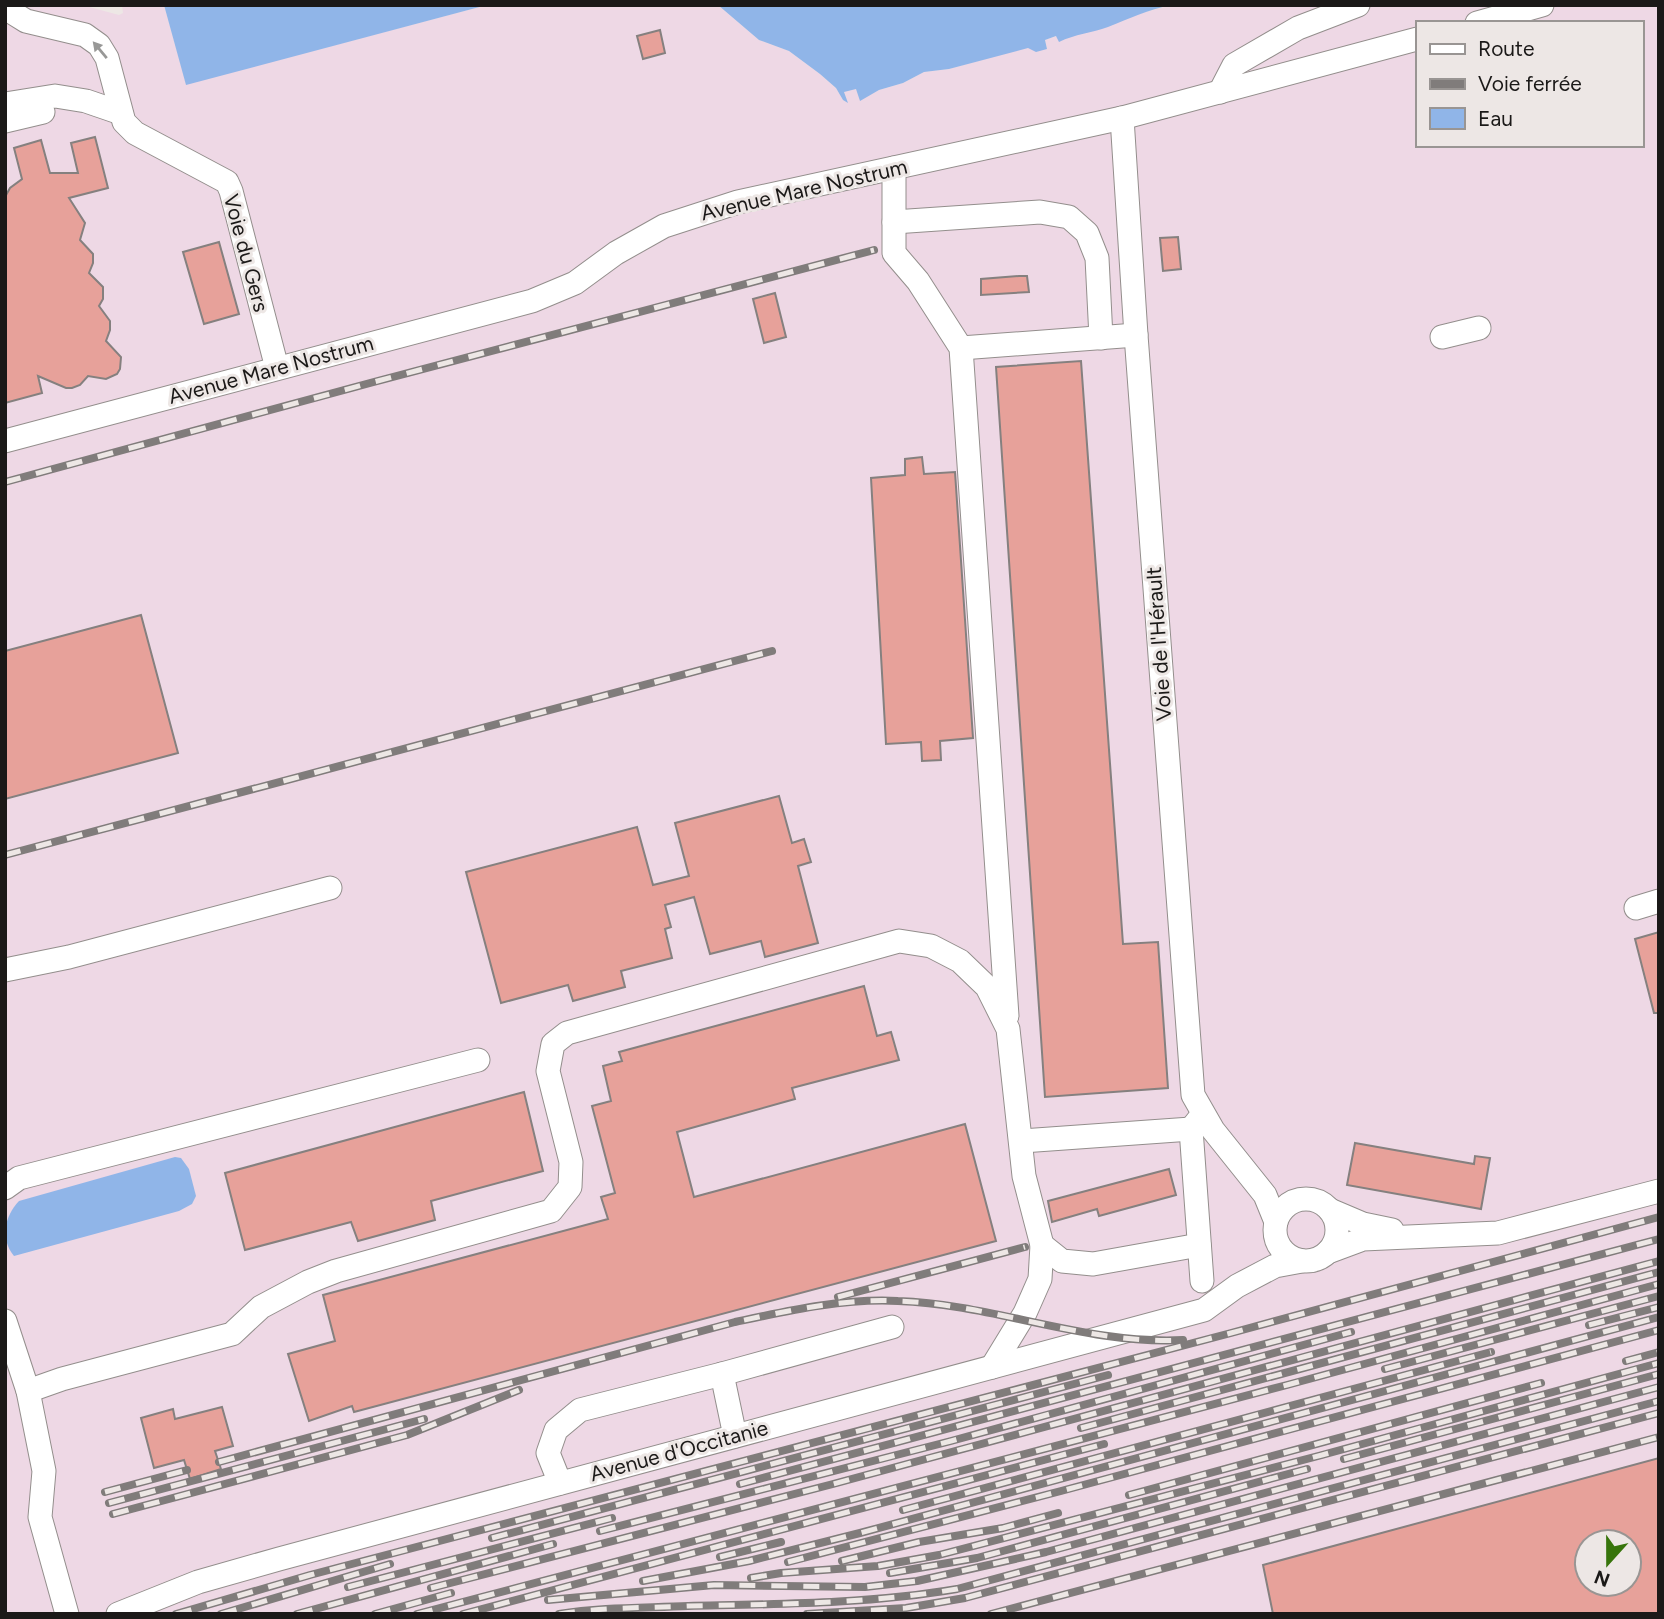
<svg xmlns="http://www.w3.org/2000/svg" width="1664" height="1619" viewBox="0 0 1664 1619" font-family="Figtree,sans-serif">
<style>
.industrial{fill:#eed8e5;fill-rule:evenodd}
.water{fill:#90b5e8}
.building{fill:#e7a19a;stroke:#85807f;stroke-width:2;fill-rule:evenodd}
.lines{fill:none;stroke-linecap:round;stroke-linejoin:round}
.minor-casing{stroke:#938e8c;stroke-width:25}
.minor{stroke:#fff;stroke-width:23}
.rail-casing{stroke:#807c7b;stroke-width:8}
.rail{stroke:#ede7e5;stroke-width:5;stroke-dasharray:16;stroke-linecap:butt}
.oneway{fill:#989897}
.labels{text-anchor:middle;stroke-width:6;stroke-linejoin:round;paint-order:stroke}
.street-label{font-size:21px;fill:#1b1918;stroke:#ede7e5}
</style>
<rect width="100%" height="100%" fill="#ede7e5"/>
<path class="industrial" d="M 5,5 L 82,5 L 119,15 L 123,13 L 122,5 L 164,5 L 186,84 L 487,5 L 718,5 L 759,40 L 789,51 L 820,74 L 836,88 L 843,100 L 847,102 L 844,92 L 856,88 L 860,100 L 879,90 L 903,83 L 924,72 L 949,69 L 1028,47 L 1047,49 L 1045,40 L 1057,36 L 1060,41 L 1072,36 L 1106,27 L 1128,17 L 1171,5 L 1659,5 L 1659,1614 L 5,1614 ZM 1417,23 L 1641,23 L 1641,145 L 1417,145 ZM 1587,1542 L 1629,1542 L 1629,1584 L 1587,1584 Z"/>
<g class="water">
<polygon points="164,5 487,5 186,85"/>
<path d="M 718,5 L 1171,5 C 1148,10 1130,18 1108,27 C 1092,33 1075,34 1059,42 L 1056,36 L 1045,40 L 1047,49 L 1036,52 L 1028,48 L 949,69 L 924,72 L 903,83 L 879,90 L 860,101 L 856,89 L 844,92 L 848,103 L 843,100 L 836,88 L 820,74 L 789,51 L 759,40 Z"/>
<path d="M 175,1157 L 181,1158 L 189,1169 L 196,1196 L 192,1204 L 179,1211 L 14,1256 C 0,1239 4,1217 19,1201 Z"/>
</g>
<g class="building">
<polygon points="660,30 665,53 643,59 637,36"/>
<polygon points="95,137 108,188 69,198 85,223 80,240 93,254 93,263 89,273 103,287 103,299 99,306 110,321 110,330 106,341 121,357 120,369 117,374 106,379 88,376 80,385 72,388 66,388 38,376 42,393 5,403 5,197 10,188 22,179 14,148 41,140 50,173 78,173 71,143"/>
<polygon points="1178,237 1181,269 1163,271 1160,238"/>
<polygon points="219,242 239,314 204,324 183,252"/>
<polygon points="1019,276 1027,276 1029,292 981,295 981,279"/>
<polygon points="775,293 786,337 764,343 753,299"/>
<polygon points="1081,361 1123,944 1158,942 1168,1088 1045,1097 996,367"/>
<polygon points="922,457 924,474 955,472 973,738 940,741 941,760 922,761 921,742 886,744 871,478 905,475 905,459"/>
<polygon points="141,615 178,753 5,799 5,651"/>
<polygon points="779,796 792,843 804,839 811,862 798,866 818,943 765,957 761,941 710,954 694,897 665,905 671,927 665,929 672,958 621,971 625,987 573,1001 568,985 501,1003 466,872 637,827 653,885 689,876 675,823"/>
<polygon points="1659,932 1659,1013 1654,1013 1635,939"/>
<polygon points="864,986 877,1036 891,1032 899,1060 792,1088 795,1099 677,1132 694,1197 965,1124 996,1241 354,1412 352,1406 309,1421 288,1354 335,1341 323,1295 608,1219 601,1197 615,1193 592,1106 611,1101 603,1066 622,1061 619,1052"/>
<polygon points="524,1092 543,1171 431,1201 435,1220 358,1241 351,1222 245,1250 225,1173"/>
<polygon points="1355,1143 1474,1164 1475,1156 1490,1158 1481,1209 1347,1185"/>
<polygon points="1169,1169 1176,1195 1099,1216 1097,1209 1052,1222 1048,1201"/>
<polygon points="222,1407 233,1446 215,1451 221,1469 190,1479 184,1460 154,1468 141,1418 173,1409 175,1419"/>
<path d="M 1659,1458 L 1659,1614 L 1273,1614 L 1263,1565 ZM 1587,1542 L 1629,1542 L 1629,1584 L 1587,1584 Z"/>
</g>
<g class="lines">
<defs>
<g id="minor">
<polyline points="5,8 26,21 85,35 99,45 107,58 124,122 135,133 227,182 231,191 277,368"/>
<polyline points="1477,23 1542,5"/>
<polyline points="1220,92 1234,65 1298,28 1358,5"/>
<polyline points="5,104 55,96 86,101 121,113"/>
<polyline points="1122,118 1136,335 1193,1095 1213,1130 1265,1195 1276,1222"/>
<polyline points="5,121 43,112"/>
<polyline points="894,168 894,253 918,281 961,348 1007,1016"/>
<polyline points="894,222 1040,212 1069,217 1087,233 1097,258 1101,338"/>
<polyline points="1442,337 1479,328"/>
<polyline points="961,348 1136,335"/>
<polyline points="5,441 532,301 575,283 616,253 664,226 738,202 1122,118 1417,39"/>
<polyline points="1636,908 1659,901"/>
<polyline points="5,970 69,957 330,888"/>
<polyline points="1022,1141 1191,1129"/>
<polyline points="5,1188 19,1178 478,1060"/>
<circle cx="1306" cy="1230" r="31"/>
<polyline points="1330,1210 1363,1224 1392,1230"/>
<polyline points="1042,1245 1062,1261 1093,1264 1199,1245"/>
<polyline points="1328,1252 1363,1239 1498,1233 1659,1191"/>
<polyline points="1202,1281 1191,1129 1203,1114"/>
<polyline points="5,1321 28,1391 44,1471 40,1517 67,1614"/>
<polyline points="722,1374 735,1436"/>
<polyline points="28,1391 62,1379 232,1334 261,1307 308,1282 336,1271 551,1211 570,1187 571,1162 548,1071 553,1044 567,1033 899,941 931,946 960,961 987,987 1008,1029 1024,1176 1042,1245 1040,1279 1025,1313 992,1367"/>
<polyline points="560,1483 548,1453 556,1430 580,1410 722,1374 892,1327"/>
<polyline points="118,1614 198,1582 279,1559 1204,1310 1237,1286 1275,1266 1302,1261"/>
</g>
</defs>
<use href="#minor" class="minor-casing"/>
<use href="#minor" class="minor"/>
<defs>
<g id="rail">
<polyline points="5,482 370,383 874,250"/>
<polyline points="5,855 772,651"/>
<polyline points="838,1297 1025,1247"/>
<polyline points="1589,1325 1659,1307"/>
<polyline points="1626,1361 1659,1352"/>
<polyline points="1385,1369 1659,1296"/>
<polyline points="1081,1428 1659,1272"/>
<polyline points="1344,1459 1659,1374"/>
<path d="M 219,1462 L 735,1322 C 787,1311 844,1298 898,1301 C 994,1304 1085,1345 1183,1340"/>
<polyline points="740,1484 1659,1239"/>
<polyline points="105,1492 187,1470"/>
<polyline points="1129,1495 1541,1383"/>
<polyline points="109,1503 424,1419"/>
<polyline points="903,1510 1491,1352"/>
<polyline points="113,1514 407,1435 519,1390"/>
<polyline points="600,1531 951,1441 1351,1332"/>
<polyline points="492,1538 1108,1375"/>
<polyline points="720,1557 781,1542"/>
<polyline points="842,1561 919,1542 1003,1528 1058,1513"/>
<polyline points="788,1562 1061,1491 1659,1330"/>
<polyline points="890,1573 977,1558 1307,1469"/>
<polyline points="751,1578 781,1573 878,1566 939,1555 1322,1455 1659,1363"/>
<polyline points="643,1581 749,1561 860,1533 1659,1317"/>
<polyline points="348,1587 612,1518"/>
<polyline points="431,1588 833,1484 1659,1261"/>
<polyline points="548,1600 714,1585 865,1587 917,1581 1046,1552 1659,1387"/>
<polyline points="176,1614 310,1575 1231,1333 1659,1217"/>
<polyline points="221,1614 390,1564"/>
<polyline points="297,1614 553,1544"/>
<polyline points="375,1614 451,1593"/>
<polyline points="417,1614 1287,1385 1659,1284"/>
<polyline points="463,1614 1104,1444"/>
<path d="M 559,1614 C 602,1607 645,1608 688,1606 C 778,1604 868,1604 957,1589 L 1659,1401"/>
<polyline points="807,1614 906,1608 965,1598 1659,1413"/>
<polyline points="991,1614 1659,1437"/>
</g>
</defs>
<use href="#rail" class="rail-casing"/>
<use href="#rail" class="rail"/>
</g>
<defs><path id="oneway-solid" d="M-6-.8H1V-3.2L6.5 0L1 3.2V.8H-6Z" transform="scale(1.75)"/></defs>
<use class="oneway" href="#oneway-solid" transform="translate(100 50) rotate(-130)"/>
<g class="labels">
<g class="street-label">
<text transform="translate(804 190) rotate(-13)" y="7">Avenue Mare Nostrum</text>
<text transform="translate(246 253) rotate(75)" y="7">Voie du Gers</text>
<text transform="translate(271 370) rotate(-15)" y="7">Avenue Mare Nostrum</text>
<text transform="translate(1159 644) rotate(-94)" y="7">Voie de l'Hérault</text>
<text transform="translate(679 1451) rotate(-15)" y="7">Avenue d'Occitanie</text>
</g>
</g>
<rect width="1664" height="1619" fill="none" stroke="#1b1918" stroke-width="14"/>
<rect x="1416" y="21" width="228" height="126" fill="#ede7e5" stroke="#999593" stroke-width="2"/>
<rect x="1430" y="44" width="35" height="10" fill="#ffffff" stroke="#999593" stroke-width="2"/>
<text x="1478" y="56" font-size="21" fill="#1b1918">Route</text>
<rect x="1430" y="79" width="35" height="10" fill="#807c7b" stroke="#999593" stroke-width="2"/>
<text x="1478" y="91" font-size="21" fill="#1b1918">Voie ferrée</text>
<rect x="1430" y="108" width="35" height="21" fill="#90b5e8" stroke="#999593" stroke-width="2"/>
<text x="1478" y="126" font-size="21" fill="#1b1918">Eau</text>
<g transform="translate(1608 1563) rotate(201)"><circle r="33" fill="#ede7e5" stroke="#999593" stroke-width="2"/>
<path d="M0-5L12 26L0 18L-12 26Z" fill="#37740b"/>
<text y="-10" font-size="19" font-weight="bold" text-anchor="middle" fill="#1b1918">N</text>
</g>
</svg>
